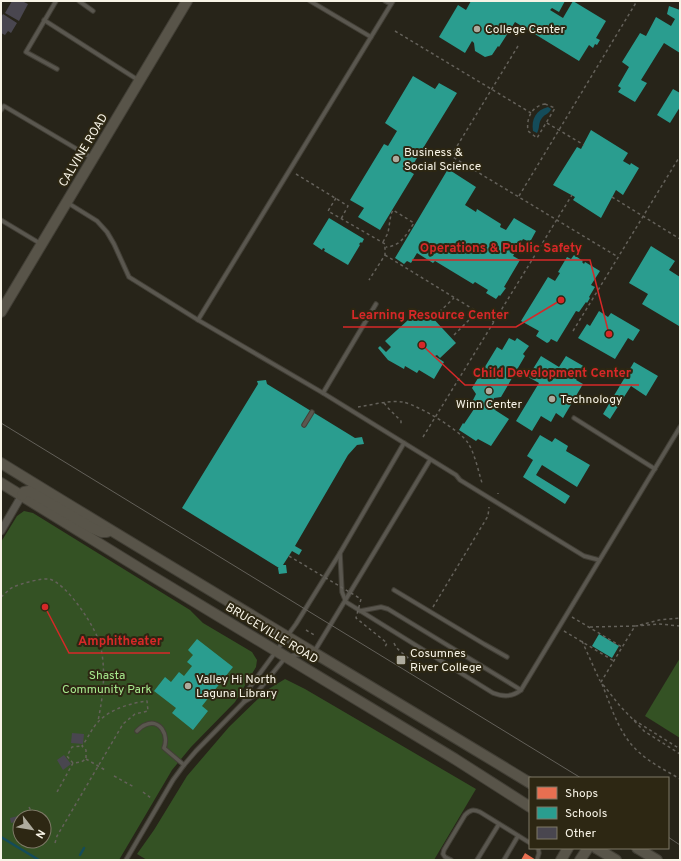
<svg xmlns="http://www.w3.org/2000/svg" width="681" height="861" viewBox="0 0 681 861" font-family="Overpass,sans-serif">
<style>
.green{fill:#345224;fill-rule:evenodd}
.water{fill:#144c5a}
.shops{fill:#e76f51}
.schools{fill:#2a9d8f}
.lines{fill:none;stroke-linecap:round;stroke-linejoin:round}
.stream{stroke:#144c5a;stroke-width:2.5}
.building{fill:#49464f}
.lane-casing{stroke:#423f36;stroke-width:5.5}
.street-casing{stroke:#423f36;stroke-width:9}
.secondary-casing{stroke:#423f36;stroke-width:12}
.path{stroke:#64615a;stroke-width:1.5;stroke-dasharray:3 3;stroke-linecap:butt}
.lane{stroke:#5a574f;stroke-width:3.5}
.street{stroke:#5a574f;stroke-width:7}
.secondary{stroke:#585449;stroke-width:10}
.tram{stroke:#636059;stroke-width:1}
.path-bridge{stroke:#64615a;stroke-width:1.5;stroke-dasharray:3 3;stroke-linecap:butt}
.poi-dot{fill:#aeab9e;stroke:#2d2713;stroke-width:1.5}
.labels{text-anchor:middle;stroke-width:4;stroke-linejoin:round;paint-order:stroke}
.poi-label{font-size:12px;fill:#f7f3e6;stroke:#2d2713;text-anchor:start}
.street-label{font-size:12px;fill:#f7f3e6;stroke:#2d2713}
.park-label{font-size:12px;fill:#a8ea8e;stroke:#2d2713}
.leader{fill:none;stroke:#d62828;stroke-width:1.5}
.callout-dot{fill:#d62828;stroke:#2d2713;stroke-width:1.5}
.callout-label{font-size:13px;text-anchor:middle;font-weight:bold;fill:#d62828;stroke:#2d2713;stroke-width:4;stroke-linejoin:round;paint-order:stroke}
</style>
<rect width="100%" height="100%" fill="#272419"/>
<g class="green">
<path d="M 24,511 L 33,513 L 190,610 L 203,623 L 252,652 L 257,660 L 256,667 L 235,702 L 191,747 L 172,770 L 119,860 L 1,860 L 1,542 L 17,516 ZM 20,817 L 44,817 L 44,841 L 20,841 Z"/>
<polygon points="680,658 680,738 645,716"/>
<polygon points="285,679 305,689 476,789 434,860 147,860 137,854 154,830 187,776 229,727 267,690"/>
</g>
<path class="water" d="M 548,107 L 551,109 C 549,114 545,114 542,118 C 538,123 540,128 537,133 L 533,131 C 531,119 536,110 548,107 Z"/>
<polygon class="shops" points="525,853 536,860 521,860"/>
<g class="schools">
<polygon points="471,1 565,1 559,12 552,8 550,10 563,18 573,1 606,21 596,38 600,40 597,45 595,44 593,48 589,45 579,61 515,22 499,47 498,46 492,55 485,57 475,51 474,43 472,41 465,53 439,37 458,5 466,10"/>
<polygon points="669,6 680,10 680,53 664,43 641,80 647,83 635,102 618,92 621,88 618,86 629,67 622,62 640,33 646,36 656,17 671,26 675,19 667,14"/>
<polygon points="413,76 435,89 439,83 457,93 409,171 414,174 380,230 358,217 364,208 350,200 384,144 388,146 397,131 385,123"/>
<polygon points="673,89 680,93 680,107 670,123 657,115"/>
<polygon points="591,130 628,153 623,161 630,165 631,163 639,168 623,195 616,190 601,218 573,200 575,197 553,185 577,147 581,149"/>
<polygon points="448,169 476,187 465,205 476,212 477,209 501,224 500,227 506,230 514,218 536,231 530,242 523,239 513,256 520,260 504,287 506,288 500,296 499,295 496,299 486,293 488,290 475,282 473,284 435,261 433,263 417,253 411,263 407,261 404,264 395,258"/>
<polygon points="329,218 364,239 362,243 361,242 359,244 360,245 348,265 324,251 325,249 323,248 322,250 313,244"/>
<polygon points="651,246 675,261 669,270 680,277 679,326 642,304 648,294 629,283"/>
<polygon points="574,255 583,261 582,262 584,264 585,262 600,271 591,285 595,287 589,297 590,298 587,303 586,302 579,312 576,311 557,342 551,339 549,342 547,343 536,336 539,331 521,321 548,277 555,281 560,273 558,272 567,257 571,259"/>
<polygon points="419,310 425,317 429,314 456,343 440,358 437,355 435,356 444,362 434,379 419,370 417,373 405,366 404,369 388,360 378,348 380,346 386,352 391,347 385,341"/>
<polygon points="599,311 608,317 611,313 640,330 633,341 628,338 615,359 578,338 587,324 590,326"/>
<polygon points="509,338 515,341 517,338 529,346 523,354 525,356 501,397 494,398 492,407 496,409 495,410 509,419 491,446 478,439 476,441 459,430 463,423 464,424 474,409 474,405 473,400 476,394 472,388 497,347 502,350"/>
<polygon points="541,356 559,367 566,356 585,367 576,380 583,384 563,418 556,413 551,422 541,416 532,431 516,421 539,383 528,377"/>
<polygon points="634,362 658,376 646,396 631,386 610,419 603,414"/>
<polygon points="266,380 267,384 355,438 362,437 364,444 357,445 348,455 295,546 302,550 299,555 292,551 283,565 286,565 287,573 279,574 278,568 279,568 182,508 258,384 257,381"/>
<polygon points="540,435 552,442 555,438 568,446 566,451 590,465 577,487 542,465 536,475 570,496 565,504 523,477 533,460 527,456"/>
<polygon points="599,634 619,646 612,658 592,646"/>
<polygon points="197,639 233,667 202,706 208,711 193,730 172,713 176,708 154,691 165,677 171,682 179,672 184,676 192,666 187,662 193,655 188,650"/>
</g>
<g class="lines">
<g class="stream">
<polyline points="1,837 39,860"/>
<polyline points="80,855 84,848"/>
</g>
</g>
<g class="building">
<polygon points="12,1 22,1 28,4 19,21 5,13"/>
<polygon points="3,14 17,23 11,33 8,31 5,35 1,33 1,17"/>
<polygon points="72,733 84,734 83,744 71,743"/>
<polygon points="64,755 71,764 63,770 57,760"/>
<polygon points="18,816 19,821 11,823 10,818"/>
</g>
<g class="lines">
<defs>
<g id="lane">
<polyline points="56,1 26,52 57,69"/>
<polyline points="79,1 93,11"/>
<polyline points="310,1 371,37"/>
<polyline points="385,1 391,4"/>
<polyline points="393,1 198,320 323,393 456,475 460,480 584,556 599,560"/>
<polyline points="44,20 138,80"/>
<polyline points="1,110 4,106 92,158"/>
<polyline points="68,203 97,221 107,232 114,244 129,277 198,320"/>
<polyline points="1,220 41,244"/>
<polyline points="323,393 376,304"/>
<polyline points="574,418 655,469"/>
<polyline points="304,425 312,412"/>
<path d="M 340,553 L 342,592 L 346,602 L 493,693 C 504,697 512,697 521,690 L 680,427"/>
<polyline points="394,590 484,644 507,657"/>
<polyline points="360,611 381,607 388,609 521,690"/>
<polyline points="290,656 314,652 430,460"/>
<polyline points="244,702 247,691 296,624 340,553 404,443"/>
<path d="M 137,731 C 139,729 142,726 145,725 C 160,718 169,735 164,748 L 184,765"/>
<polyline points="126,860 173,780 184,765 196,751 244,702 254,696 285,658"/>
<path d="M 451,860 L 445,857 L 443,854 L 444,850 L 465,815 C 470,810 473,809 480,812 L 530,843"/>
<polyline points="477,860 499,824"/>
<polyline points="504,860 518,836"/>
<polyline points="537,860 539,853 538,848"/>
</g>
<polyline id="street" points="1,531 22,495"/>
<g id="secondary">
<polyline points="1,312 187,1"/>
<path d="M 1,463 C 176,571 354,676 530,783"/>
<polyline points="1,483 152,576 455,759 530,807"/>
<polyline points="22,495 24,492 29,491 92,528 101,532 107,532"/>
<polyline points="596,848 616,860"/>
<polyline points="637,848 657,860"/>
<polyline points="561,860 568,848"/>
<polyline points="580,860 588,848"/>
</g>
</defs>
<use href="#lane" class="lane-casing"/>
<use href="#street" class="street-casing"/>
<use href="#secondary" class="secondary-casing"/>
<g class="path">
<polyline points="395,31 531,113"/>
<polyline points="518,46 451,156 618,257"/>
<path d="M 545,104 L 555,108 L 537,138 L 528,131 C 526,118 532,106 545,104 Z"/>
<polyline points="547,123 584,145"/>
<polyline points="296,174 348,206 341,219"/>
<polyline points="519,196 637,1"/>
<polyline points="612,197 680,239"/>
<polyline points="336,198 328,211 385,244 385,255 369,280"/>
<path d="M 383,242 L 388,233 L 391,214 L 393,210 L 414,223 C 406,235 401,246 386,247"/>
<polyline points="385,255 494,322"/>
<polyline points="435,316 454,298"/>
<polyline points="573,331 680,156"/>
<polyline points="454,335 477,312"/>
<polyline points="384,403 389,409 401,421 401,424"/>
<path d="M 358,407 C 372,405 389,400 403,402 C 418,405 460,430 468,443 C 475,454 478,470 482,483"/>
<polyline points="423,437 572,195"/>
<polyline points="498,494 498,493"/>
<path d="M 1,597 C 5,594 9,589 13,587 C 20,584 41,578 49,579 C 67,583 98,630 101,648 C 106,674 103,696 98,721"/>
<polyline points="433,607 488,516 489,507"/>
<polyline points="572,617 622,647"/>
<polyline points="640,625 659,620 680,618"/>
<polyline points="680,626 659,624 635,626 601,682 620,706 644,731 680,754"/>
<polyline points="590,627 636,626"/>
<polyline points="306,630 316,636"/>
<polyline points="564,631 614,661"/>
<polyline points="582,641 600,681"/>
<path d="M 394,643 C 398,653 409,655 413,665"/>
<path d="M 602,684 C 612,709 620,737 641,754 C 652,764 667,771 680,779"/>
<polyline points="634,720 680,749"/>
<polyline points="86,759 105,770"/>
<polyline points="73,763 67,756 72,747 82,746"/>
<polyline points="114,776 134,787"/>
<polyline points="143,792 151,798"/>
<polyline points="29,807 34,817"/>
<path d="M 55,843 L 57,836 L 123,724 L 135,714 L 148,711 L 147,701 C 131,703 110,709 98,722 C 92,728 88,738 82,746 L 86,750 L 86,759 L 81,762 L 73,763 L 57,792"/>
</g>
<use href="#lane" class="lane"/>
<use href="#street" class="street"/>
<use href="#secondary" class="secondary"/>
<g class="tram">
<polyline points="1,423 581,778"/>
<polyline points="668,837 680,845"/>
</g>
<polyline class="path-bridge" points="289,556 361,599 356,618 387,643 385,647"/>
</g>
<g class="poi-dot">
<circle cx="477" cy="29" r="4"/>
<circle cx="396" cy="159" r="4"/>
<circle cx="489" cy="391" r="4"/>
<circle cx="552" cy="399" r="4"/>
<rect x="396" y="655" width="10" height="10" rx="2"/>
<circle cx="188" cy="686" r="4"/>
</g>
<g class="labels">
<g class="poi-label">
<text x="485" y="33">College Center</text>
<text x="404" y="156">Business &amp;<tspan x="404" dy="14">Social Science</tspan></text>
<text x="560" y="403">Technology</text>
<text x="489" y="408" text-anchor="middle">Winn Center</text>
<text x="410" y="657">Cosumnes<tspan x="410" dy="14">River College</tspan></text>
<text x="196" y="683">Valley Hi North<tspan x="196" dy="14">Laguna Library</tspan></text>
</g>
<g class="street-label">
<text transform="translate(83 150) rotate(-59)" y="4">CALVINE ROAD</text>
<text transform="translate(272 633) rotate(31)" y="4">BRUCEVILLE ROAD</text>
</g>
<g class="park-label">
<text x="107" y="679">Shasta<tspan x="107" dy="14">Community Park</tspan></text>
</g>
</g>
<path class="leader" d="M609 334L590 260H412M561 300L516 327H343M422 345L465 385H639M45 607L69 653H170"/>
<g class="callout-dot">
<circle cx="609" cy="334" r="4"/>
<circle cx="561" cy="300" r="4"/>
<circle cx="422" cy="345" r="4"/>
<circle cx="45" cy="607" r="4"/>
</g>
<g class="callout-label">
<text x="501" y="252">Operations &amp; Public Safety</text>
<text x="430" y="319">Learning Resource Center</text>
<text x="552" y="377">Child Development Center</text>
<text x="120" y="645">Amphitheater</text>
</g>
<rect width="681" height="861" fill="none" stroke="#f7f3e6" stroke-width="4"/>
<rect x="529" y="777" width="140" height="72" fill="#2d2713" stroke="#7e7967"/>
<rect x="537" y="787" width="20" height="12" fill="#e76f51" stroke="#7e7967"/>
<text x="565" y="797" font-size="12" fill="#f7f3e6">Shops</text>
<rect x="537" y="807" width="20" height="12" fill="#2a9d8f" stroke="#7e7967"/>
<text x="565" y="817" font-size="12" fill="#f7f3e6">Schools</text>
<rect x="537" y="827" width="20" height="12" fill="#49464f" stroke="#7e7967"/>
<text x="565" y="837" font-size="12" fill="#f7f3e6">Other</text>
<g transform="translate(32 829) rotate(121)"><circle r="19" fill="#2d2713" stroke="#7e7967"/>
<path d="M0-3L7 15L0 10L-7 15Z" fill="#aeab9e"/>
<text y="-6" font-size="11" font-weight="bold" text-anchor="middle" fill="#f7f3e6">N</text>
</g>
</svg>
